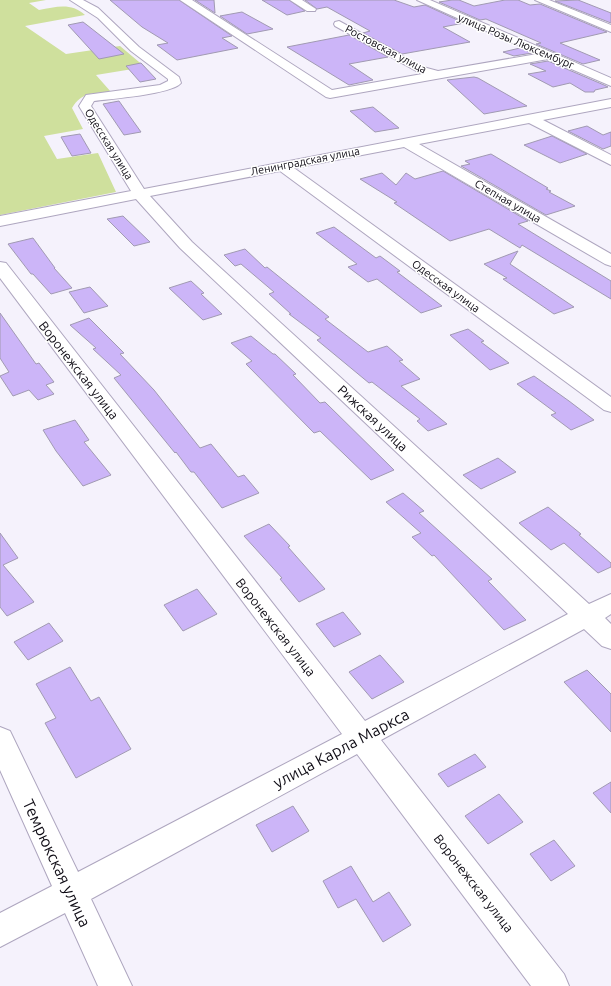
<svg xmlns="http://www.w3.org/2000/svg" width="611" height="986" viewBox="0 0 611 986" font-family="Ubuntu,sans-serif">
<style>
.green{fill:#cfe09d}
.building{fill:#ccb5f8;stroke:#a19ab2}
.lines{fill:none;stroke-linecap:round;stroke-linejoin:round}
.minor-casing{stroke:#aea6bf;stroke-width:2}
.minor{fill:#fff;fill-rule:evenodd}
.labels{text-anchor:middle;stroke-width:3;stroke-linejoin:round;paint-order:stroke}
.far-street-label{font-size:11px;fill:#0e0b14;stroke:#fff}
.street-label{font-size:13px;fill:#0e0b14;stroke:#fff}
.near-street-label{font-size:16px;fill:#0e0b14;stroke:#fff}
</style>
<rect width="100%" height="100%" fill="#f5f2fc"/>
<path class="green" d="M 0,0 L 46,0 L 29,3 L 39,10 C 56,7 71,2 85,15 L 25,26 L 66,54 L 120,46 L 145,67 L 96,75 L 111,92 C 94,93 81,92 72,108 L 83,129 L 44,136 L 57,159 L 98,153 L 116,192 L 0,215 Z"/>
<g class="building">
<polygon points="110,0 179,0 232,36 222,38 238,48 177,60 157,45 168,43 142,27"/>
<polygon points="195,0 214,0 215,13"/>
<polygon points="262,0 289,0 305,11 287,15"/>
<polygon points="305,0 394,0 414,7 425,5 464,23 443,27 470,42 402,54 363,33 370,31 327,7 317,9"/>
<polygon points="452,0 459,0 474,6 505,0 518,0 530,5 540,4 607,32 560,43 600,60 583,64 536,44 541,43 486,19 480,20 439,2"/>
<polygon points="578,0 611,13 611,23 555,1"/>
<polygon points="242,12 273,29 247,34 220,16"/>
<polygon points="83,22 87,25 124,54 99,59 68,25"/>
<polygon points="349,35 388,57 349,64 373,80 349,85 287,47"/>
<polygon points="520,48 532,53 514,56 503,52"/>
<polygon points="548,61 604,85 608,87 595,90 594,92 585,92 570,83 553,87 528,74 546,71 530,64"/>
<polygon points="141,63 156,79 140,82 126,66"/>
<polygon points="474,77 478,78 527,106 484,114 447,80"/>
<polygon points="119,101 131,118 141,132 124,135 103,104"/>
<polygon points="373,107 399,128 375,132 350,111"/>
<polygon points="587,126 603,135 611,132 611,146 603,149 568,131"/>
<polygon points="80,134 91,153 72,156 61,137"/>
<polygon points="552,136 587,154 560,163 524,145"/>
<polygon points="491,154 548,188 546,189 551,191 549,192 575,206 546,215 461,166 470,164 465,161"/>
<polygon points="443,171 528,221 518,224 611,281 611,299 522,245 520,248 489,229 450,241 394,203 397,202 360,179 382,173 396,185 406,173 415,179"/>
<polygon points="123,216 150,242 134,246 107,219"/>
<polygon points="334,227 376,258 380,256 400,271 397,272 442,306 421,313 377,279 368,282 348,267 357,264 316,233"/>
<polygon points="33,238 55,268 54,268 72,288 51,294 33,274 31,274 8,244"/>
<polygon points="245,249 265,268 267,267 329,317 325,319 368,352 387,346 403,360 399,361 420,379 401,386 447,424 428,431 417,421 420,419 372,382 369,383 317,340 321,338 289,314 291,314 269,294 274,292 241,264 235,266 224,255"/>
<polygon points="518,251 510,264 574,307 554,314 503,279 507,278 484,264"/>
<polygon points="191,281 204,293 201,294 222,314 203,320 169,288"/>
<polygon points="90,287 108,306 84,313 69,292"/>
<polygon points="0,313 36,364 39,363 54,382 46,385 54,394 38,400 29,390 13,396 0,376 9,372 0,358"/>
<polygon points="89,318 124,353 120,354 154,390 200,448 211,444 238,477 244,475 259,493 222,508 194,472 191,472 176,452 175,453 114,378 121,375 93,349 96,348 70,325"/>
<polygon points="468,329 484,341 481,342 509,363 490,370 450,335"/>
<polygon points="251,336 273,354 275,354 296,374 293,375 320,403 325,402 394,470 371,480 320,431 314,433 246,364 252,361 231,343"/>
<polygon points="534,376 569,401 594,420 571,430 551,415 556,413 517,384"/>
<polygon points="75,420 89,440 84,442 111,475 83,486 56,451 43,430"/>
<polygon points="498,458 516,472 481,489 463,475"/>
<polygon points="403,493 424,511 419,513 492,579 488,581 526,620 504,630 434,555 432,556 412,537 421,533 386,502"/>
<polygon points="548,507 581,534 579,535 611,563 611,567 598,573 564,543 551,550 519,523"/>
<polygon points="269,524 290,546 288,547 325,589 299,602 280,579 282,578 244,536"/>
<polygon points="0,533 18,558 3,565 34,602 7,616 0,607"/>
<polygon points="197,589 217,614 183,631 164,605"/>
<polygon points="343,612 361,634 334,647 316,624"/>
<polygon points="49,623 63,641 28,660 14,642"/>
<polygon points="380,655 404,682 372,699 349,672"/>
<polygon points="70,667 91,701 99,697 131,749 76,778 45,723 56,718 36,684"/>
<polygon points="587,670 611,694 611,732 564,682"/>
<polygon points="475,754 486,767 448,787 438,774"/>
<polygon points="611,782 611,813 593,793"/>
<polygon points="499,794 523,822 488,844 465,816"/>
<polygon points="293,806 309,831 272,852 256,825"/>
<polygon points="554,840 575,866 551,881 530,854"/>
<polygon points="351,866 373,902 389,892 411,925 383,942 356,899 338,908 323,881"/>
</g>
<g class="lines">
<defs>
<g id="minor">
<path d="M 70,0 L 83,0 L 98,8 L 139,47 L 179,77 L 181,83 C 173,94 110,99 94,101 L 91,106 L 144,189 L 611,99 L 611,107 L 543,120 L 611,155 L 611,165 L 529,123 L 419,144 L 611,254 L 611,266 L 605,264 L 404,147 L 294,168 L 611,397 L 611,412 L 604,410 L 280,171 L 150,196 L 192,242 L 589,604 L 611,594 L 611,614 L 605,618 L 611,624 L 611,649 L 602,646 L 584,629 L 381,740 L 564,974 L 569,986 L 531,986 L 357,754 L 91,899 L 132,986 L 98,986 L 65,913 L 0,947 L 0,913 L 52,886 L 0,770 L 0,727 L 10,731 L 78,872 L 342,734 L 0,278 L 0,262 L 6,263 L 365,721 L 568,614 L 180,248 L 136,199 L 0,226 L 0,216 L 131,191 L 79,106 L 86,95 L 160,85 L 168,81 L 168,79 L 131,51 L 98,18 Z"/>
<polygon points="180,0 192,0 332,90 422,74 335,26 334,24 335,22 339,21 423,67 438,71 537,54 417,0 430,0 611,78 611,86 548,59 330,98 326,97"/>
<polygon points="290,0 302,0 316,9 315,11 307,11"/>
<polygon points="535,0 549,0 611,25 611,32"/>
</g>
</defs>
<use href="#minor" class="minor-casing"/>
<use href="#minor" class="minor"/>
</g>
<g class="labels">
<g class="far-street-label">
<text transform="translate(516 41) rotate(23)" y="4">улица Розы Люксембург</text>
<text transform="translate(386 49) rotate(28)" y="4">Ростовская улица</text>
<text transform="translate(109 144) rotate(58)" y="4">Одесская улица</text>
<text transform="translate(305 161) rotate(-11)" y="4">Ленинградская улица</text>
<text transform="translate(508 201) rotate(30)" y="4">Степная улица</text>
<text transform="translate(446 286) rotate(36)" y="4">Одесская улица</text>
</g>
<g class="street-label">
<text transform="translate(79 370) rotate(52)" y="5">Воронежская улица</text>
<text transform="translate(373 418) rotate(43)" y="5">Рижская улица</text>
<text transform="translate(276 627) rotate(52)" y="5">Воронежская улица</text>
<text transform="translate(474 883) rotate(52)" y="5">Воронежская улица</text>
</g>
<g class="near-street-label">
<text transform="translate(341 748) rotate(-28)" y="6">улица Карла Маркса</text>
<text transform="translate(57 863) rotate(65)" y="6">Темрюкская улица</text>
</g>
</g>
</svg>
